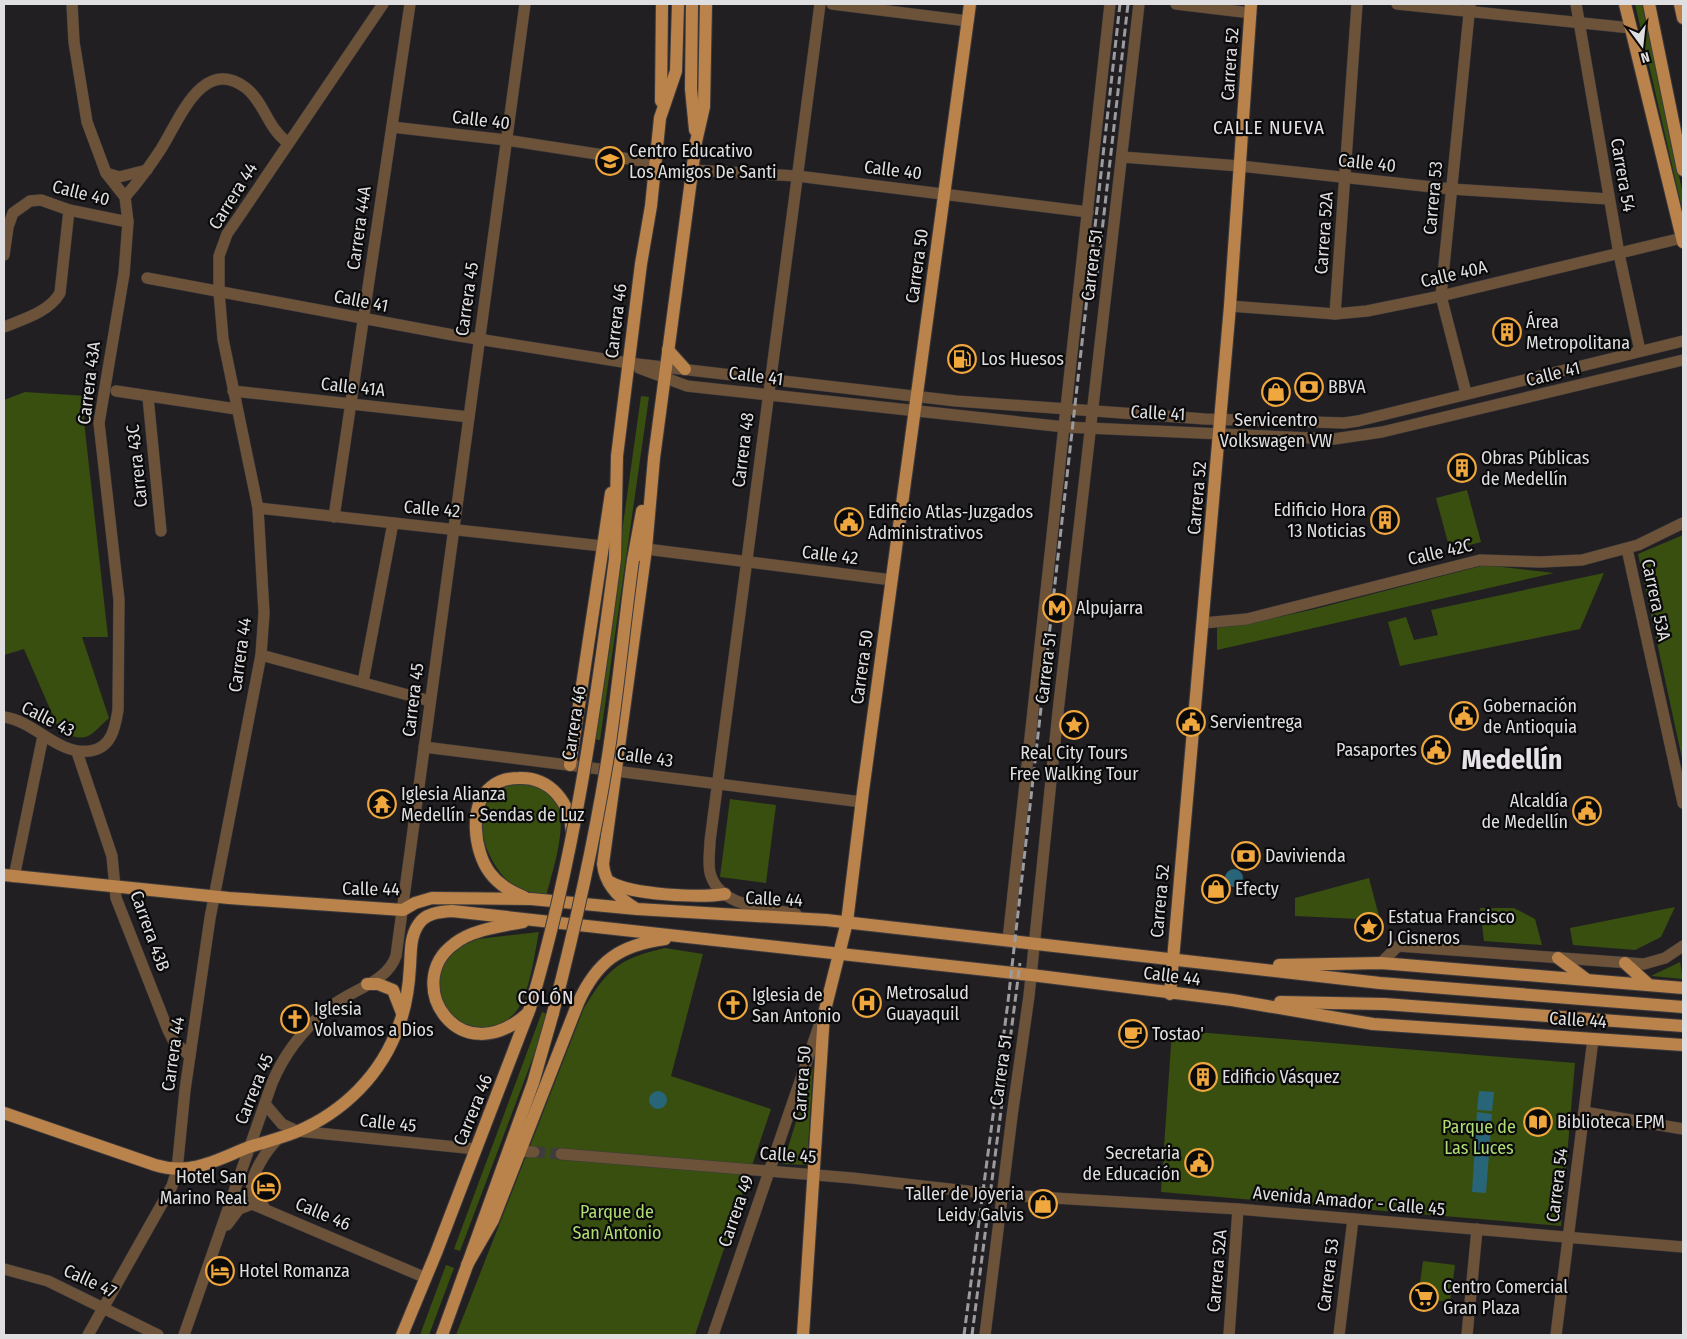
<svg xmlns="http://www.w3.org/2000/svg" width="1687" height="1339" viewBox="0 0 1687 1339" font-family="'Fira Sans Condensed',sans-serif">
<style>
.green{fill:#384f10}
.water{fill:#286578}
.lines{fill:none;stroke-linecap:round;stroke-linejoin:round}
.minor-tunnel{stroke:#3e3c3f;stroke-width:11;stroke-dasharray:11 5.5;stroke-linecap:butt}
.minor-casing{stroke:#3c3a3d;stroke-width:12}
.major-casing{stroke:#3c3a3d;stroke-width:14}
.minor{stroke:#6c5239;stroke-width:11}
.major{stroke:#b9834b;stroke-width:12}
.rail{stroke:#9c9b9d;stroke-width:3;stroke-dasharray:8 4;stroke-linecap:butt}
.major-bridge-casing{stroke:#3c3a3d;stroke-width:14;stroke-linecap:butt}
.major-bridge{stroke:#b9834b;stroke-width:12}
.labels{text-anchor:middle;stroke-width:4.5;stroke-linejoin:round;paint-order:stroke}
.street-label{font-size:18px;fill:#dfdee0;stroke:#0b0a0b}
.poi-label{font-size:18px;fill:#dfdee0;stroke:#0b0a0b;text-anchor:start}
.park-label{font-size:18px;fill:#afdd71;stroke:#0b0a0b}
.neighbourhood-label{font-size:19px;letter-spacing:1px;fill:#e6e2e8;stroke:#0b0a0b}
.town-label{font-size:28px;font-weight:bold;fill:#e6e2e8;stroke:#0b0a0b}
</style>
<rect width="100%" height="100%" fill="#221f23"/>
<g class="green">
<polygon points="1635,4 1642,4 1682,190 1683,213"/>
<path d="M 25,392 L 86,396 L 84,421 L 108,637 L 82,637 L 109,718 C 88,737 89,743 60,732 L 24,649 L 4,655 L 4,400 Z"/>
<polygon points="641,396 649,397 600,740 593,739"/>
<polygon points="1467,490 1481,542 1450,550 1436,498"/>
<polygon points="1683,535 1683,763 1638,554"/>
<polygon points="1485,565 1554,573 1217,650 1217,627 1255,622 1315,609"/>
<polygon points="1604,573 1580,629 1400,666 1388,622 1406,617 1414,640 1438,635 1431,610"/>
<path d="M 501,784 C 510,784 522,782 532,784 C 582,793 553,866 546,897 C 538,895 530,894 523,891 C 488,876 462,807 501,784 Z"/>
<polygon points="730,799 776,805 766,883 720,877"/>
<polygon points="1369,878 1380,920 1295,916 1295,898"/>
<polygon points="1675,907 1661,937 1635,950 1573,945 1570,928"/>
<polygon points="1480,908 1514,908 1535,919 1542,945 1484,941"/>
<path d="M 539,932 C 534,956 531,986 519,1007 C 506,1030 468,1036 449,1016 C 437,1002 439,981 439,964 L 459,947 L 478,939 Z"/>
<path d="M 665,948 L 703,954 L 671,1076 L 771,1109 L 695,1335 L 456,1335 L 584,1008 C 607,970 619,958 665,948 Z"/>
<polygon points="1680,962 1683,979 1651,976"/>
<polygon points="542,1012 549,1015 460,1251 454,1249"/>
<polygon points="1172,1030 1575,1063 1561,1226 1161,1192"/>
<polygon points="813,1066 807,1165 783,1164"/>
<polygon points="1423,1261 1455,1265 1450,1302 1418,1298"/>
<polygon points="446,1265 454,1268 429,1335 420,1335"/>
</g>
<g class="water">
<circle cx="1234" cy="878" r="9"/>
<polygon points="1479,1091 1494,1092 1492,1111 1477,1110"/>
<circle cx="658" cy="1100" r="9"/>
<polygon points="1477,1112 1492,1114 1486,1193 1472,1192"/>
</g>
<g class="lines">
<polyline class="minor-tunnel" points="534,1152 561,1154"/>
<defs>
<g id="minor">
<polyline points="832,4 968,21"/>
<polyline points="1176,4 1251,13"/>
<polyline points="1397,4 1631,28"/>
<polyline points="1576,4 1619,254 1640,351"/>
<polyline points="392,127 506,140 655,163"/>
<polyline points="1122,157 1240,166 1451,189 1609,199"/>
<polyline points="692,170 797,176 1088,212"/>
<polyline points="106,173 119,177 147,170"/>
<path d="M 125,197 C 138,182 150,166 161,149 C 179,121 202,55 246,88 C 264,102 267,127 287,142"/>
<polyline points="4,255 8,227 13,213 30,201 41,200 69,210 128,222"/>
<polyline points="147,278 453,335 629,363 956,401 1205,419 1344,423 1358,421 1683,341"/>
<polyline points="1230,306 1335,314 1367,311 1441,296 1682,238"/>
<polyline points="1335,314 1357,4"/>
<path d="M 4,327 C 24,319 49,312 60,293 L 69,210"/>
<polyline points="639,368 687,386 1065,427 1334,439 1382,432 1683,360"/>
<polyline points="116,391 236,409"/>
<polyline points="233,391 469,417"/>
<polyline points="1466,393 1441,296 1470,4"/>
<polyline points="148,397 161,531"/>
<polyline points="258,508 602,546"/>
<polyline points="334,517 410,4"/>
<polyline points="646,549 892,580"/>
<polyline points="1627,549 1683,803"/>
<polyline points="1203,623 1247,619 1480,560 1541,562 1582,560 1638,545 1683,523"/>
<polyline points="261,655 430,701"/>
<polyline points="363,682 393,523"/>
<path d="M 4,717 C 35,721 57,755 90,751 C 111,748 115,729 118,710 L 119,600 L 99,423 L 124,274 L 128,222 L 125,197 L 106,173 L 87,122 L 74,42 L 72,4"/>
<polyline points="424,747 862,802"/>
<polyline points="77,752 112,856 116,898 168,1030 174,1042 190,1056"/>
<polyline points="14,877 43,736"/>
<path d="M 796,914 C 768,908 722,908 711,876 C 707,866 710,851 710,841 L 820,4"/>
<polyline points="1008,940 1110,4"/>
<polyline points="1381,963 1398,946 1644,964 1665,958 1683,946"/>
<polyline points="265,1104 282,1124 297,1131 476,1149"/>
<polyline points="1584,1112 1683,1129"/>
<polyline points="519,1151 534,1152"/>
<polyline points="561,1154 852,1178 1002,1195 1238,1209 1683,1247"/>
<path d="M 264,1207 C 260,1203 255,1199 253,1195 C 246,1179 268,1148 279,1138"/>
<polyline points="227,1225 239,1209 252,1204 426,1278"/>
<polyline points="4,1269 48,1281 158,1335"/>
<polyline points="88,1335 172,1186 177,1170 185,1090 210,918 261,655 264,613 258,508 223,339 219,292 219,256 227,234 238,218 383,4"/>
<path d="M 184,1335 L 272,1083 C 285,1052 307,1025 333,1005 C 354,989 387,982 396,956 L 525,4"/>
<polyline points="713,1335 821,1020"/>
<polyline points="985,1335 1012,1116 1029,996 1058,712 1139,4"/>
<polyline points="1229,1335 1238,1209"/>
<polyline points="1339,1335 1353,1219"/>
<polyline points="1467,1335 1477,1229"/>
<polyline points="1556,1335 1593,1039"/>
</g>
<g id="major">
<polyline points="692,4 691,89 695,130"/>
<polyline points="1625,4 1683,242"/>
<polyline points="1649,4 1683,170"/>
<polyline points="1680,4 1683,18"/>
<polyline points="661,101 662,4"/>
<polyline points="668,350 685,369"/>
<polyline points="615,559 617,456 641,264 651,206 660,118 676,71 678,4"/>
<polyline points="633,560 642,511"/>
<polyline points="570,765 611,493"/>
<polyline points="4,875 229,898 403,910 415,903 432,898 531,899 637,909 826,920 1380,983 1683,1007"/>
<path d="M 610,882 C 632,895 700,898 725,894"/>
<path d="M 524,897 C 510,891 499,885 490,873 C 474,852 468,805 491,787 C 498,781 509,778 519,778 C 551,777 570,803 572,832"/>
<path d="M 635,908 C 617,897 605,884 603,864 L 646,549 L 654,458 L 696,142 L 704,107 L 706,4"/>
<path d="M 523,922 C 501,926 471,930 454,944 C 401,983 459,1075 528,1013"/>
<polyline points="1558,958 1586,979"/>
<polyline points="1625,963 1649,985"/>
<polyline points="1279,965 1381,963 1683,988"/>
<polyline points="367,984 378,984 393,990 402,1013"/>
<polyline points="1170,994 1230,306 1251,4"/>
<polyline points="1280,1002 1384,1004 1683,1026"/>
<path d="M 4,1113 L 155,1165 C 191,1176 216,1160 249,1147 C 265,1142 281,1138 296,1132 C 344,1112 382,1074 399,1025 C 406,1007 409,985 410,966 C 411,952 410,937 418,925 C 425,913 439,912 452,911 L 1031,975 L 1232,1000 L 1373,1024 L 1683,1045"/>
<path d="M 467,1265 L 493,1220 L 578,1003 C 597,961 620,945 665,939"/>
<polyline points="402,1335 436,1253 530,1008"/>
<polyline points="442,1335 533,1083 553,1013"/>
<polyline points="803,1335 824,1014 847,922 863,791 970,4"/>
</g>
</defs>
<use href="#minor" class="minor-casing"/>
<use href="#major" class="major-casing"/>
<use href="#minor" class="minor"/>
<use href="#major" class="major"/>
<g class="rail">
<polyline points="1097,275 1128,4"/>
<polyline points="964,1335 1008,1002 1120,4"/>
<polyline points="972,1335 1020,963"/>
</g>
<defs>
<g id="major-bridge">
<path d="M 530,1008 C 574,861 595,710 615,559"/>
<path d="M 553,1013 C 575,928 594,843 608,756 C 618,691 624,625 633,560"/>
</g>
</defs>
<use href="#major-bridge" class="major-bridge-casing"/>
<use href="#major-bridge" class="major-bridge"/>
</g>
<defs>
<symbol id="school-ring" viewBox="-11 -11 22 22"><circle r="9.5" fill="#0b0a0b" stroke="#efa73e" stroke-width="1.5"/><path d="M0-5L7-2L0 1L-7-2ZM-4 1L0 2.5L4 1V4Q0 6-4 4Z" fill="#efa73e"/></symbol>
<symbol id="building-ring" viewBox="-11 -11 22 22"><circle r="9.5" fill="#0b0a0b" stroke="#efa73e" stroke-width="1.5"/><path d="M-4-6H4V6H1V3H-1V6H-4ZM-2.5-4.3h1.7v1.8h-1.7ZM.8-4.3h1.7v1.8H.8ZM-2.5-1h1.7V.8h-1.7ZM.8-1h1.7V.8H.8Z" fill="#efa73e"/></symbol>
<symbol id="fuel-ring" viewBox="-11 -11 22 22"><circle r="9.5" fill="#0b0a0b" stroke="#efa73e" stroke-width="1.5"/><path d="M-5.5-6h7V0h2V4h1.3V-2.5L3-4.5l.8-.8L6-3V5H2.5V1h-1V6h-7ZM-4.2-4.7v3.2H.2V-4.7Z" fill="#efa73e"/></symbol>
<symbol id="bank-ring" viewBox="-11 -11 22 22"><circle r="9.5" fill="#0b0a0b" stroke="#efa73e" stroke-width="1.5"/><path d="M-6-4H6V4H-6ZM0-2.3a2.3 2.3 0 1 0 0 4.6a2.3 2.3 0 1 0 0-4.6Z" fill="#efa73e"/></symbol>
<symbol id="shop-ring" viewBox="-11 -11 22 22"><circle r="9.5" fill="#0b0a0b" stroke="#efa73e" stroke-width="1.5"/><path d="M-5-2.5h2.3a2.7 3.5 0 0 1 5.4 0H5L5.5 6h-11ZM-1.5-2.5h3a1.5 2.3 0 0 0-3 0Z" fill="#efa73e"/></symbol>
<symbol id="civic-ring" viewBox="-11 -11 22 22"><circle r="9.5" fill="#0b0a0b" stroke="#efa73e" stroke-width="1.5"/><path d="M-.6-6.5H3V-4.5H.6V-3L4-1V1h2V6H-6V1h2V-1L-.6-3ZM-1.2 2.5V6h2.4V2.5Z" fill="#efa73e"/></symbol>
<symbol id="metro-ring" viewBox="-11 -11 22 22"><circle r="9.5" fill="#0b0a0b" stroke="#efa73e" stroke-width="1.5"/><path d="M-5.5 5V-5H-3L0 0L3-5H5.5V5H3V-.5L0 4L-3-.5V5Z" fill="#efa73e"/></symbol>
<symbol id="sight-ring" viewBox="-11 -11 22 22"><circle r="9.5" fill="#0b0a0b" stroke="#efa73e" stroke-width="1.5"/><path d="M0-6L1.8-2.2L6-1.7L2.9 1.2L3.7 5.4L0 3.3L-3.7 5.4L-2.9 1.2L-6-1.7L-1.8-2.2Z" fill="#efa73e"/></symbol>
<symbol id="temple-ring" viewBox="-11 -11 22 22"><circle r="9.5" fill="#0b0a0b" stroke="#efa73e" stroke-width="1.5"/><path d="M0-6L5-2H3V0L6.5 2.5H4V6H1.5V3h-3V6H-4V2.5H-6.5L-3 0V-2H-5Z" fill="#efa73e"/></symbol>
<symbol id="hospital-ring" viewBox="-11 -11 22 22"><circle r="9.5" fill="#0b0a0b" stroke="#efa73e" stroke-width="1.5"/><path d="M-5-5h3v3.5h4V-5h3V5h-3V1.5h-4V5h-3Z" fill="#efa73e"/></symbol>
<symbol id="church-ring" viewBox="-11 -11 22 22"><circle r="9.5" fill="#0b0a0b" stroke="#efa73e" stroke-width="1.5"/><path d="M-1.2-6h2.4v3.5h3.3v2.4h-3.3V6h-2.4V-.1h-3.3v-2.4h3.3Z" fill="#efa73e"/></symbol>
<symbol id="cafe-ring" viewBox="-11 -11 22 22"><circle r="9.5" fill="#0b0a0b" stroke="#efa73e" stroke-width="1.5"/><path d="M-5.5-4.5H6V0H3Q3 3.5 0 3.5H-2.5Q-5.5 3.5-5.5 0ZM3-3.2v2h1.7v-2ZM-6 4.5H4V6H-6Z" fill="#efa73e"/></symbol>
<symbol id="library-ring" viewBox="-11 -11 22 22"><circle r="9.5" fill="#0b0a0b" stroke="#efa73e" stroke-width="1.5"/><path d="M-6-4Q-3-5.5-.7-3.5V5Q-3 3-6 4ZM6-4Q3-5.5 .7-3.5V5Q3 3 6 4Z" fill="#efa73e"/></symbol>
<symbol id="hotel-ring" viewBox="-11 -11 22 22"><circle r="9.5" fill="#0b0a0b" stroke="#efa73e" stroke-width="1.5"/><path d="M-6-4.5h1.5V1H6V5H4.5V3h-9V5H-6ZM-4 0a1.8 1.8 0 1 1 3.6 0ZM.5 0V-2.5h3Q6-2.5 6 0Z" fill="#efa73e"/></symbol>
<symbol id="supermarket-ring" viewBox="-11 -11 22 22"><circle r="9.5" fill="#0b0a0b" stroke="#efa73e" stroke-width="1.5"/><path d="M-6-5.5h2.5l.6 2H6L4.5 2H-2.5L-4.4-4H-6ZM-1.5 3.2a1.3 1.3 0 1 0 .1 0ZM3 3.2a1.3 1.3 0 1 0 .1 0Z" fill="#efa73e"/></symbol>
</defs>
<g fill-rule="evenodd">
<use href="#school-ring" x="594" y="145" width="32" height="32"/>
<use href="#building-ring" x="1491" y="316" width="32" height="32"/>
<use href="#fuel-ring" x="946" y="343" width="32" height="32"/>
<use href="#bank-ring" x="1293" y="371" width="32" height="32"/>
<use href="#shop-ring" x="1260" y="376" width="32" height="32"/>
<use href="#building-ring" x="1446" y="452" width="32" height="32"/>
<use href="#building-ring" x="1369" y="504" width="32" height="32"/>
<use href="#civic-ring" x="833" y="506" width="32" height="32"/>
<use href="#metro-ring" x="1041" y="592" width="32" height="32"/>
<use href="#civic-ring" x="1448" y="700" width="32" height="32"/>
<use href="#civic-ring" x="1175" y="706" width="32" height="32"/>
<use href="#sight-ring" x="1058" y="709" width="32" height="32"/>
<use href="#civic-ring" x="1420" y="734" width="32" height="32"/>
<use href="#temple-ring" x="366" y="788" width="32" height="32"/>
<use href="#civic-ring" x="1571" y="795" width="32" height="32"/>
<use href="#bank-ring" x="1230" y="840" width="32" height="32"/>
<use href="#shop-ring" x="1200" y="873" width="32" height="32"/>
<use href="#sight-ring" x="1353" y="911" width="32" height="32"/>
<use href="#hospital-ring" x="851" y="987" width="32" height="32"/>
<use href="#church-ring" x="717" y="989" width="32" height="32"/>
<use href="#church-ring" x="279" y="1003" width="32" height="32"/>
<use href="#cafe-ring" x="1117" y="1018" width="32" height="32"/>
<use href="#building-ring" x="1187" y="1061" width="32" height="32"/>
<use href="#library-ring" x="1522" y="1106" width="32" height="32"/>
<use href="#civic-ring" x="1183" y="1147" width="32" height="32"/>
<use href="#hotel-ring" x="250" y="1171" width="32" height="32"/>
<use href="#shop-ring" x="1027" y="1188" width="32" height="32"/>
<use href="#hotel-ring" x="204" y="1255" width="32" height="32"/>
<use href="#supermarket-ring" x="1408" y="1281" width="32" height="32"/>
</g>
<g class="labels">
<g class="street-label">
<text transform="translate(1230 64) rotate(-86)" y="6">Carrera 52</text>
<text transform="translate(481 120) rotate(7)" y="6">Calle 40</text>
<text transform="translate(1367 163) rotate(6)" y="6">Calle 40</text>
<text transform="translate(893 170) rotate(7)" y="6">Calle 40</text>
<text transform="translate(1623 175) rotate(80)" y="6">Carrera 54</text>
<text transform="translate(81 193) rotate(14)" y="6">Calle 40</text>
<text transform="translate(233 196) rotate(-58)" y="6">Carrera 44</text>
<text transform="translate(1433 198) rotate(-85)" y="6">Carrera 53</text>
<text transform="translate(359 228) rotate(-82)" y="6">Carrera 44A</text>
<text transform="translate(1324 233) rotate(-86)" y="6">Carrera 52A</text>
<text transform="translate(1092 265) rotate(-83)" y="6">Carrera 51</text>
<text transform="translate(917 266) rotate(-82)" y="6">Carrera 50</text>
<text transform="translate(1454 274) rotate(-13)" y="6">Calle 40A</text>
<text transform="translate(467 299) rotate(-82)" y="6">Carrera 45</text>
<text transform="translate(361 301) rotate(11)" y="6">Calle 41</text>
<text transform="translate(616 321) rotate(-83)" y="6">Carrera 46</text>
<text transform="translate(1553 374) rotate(-14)" y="6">Calle 41</text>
<text transform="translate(756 376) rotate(7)" y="6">Calle 41</text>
<text transform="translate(89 383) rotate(-83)" y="6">Carrera 43A</text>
<text transform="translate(353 387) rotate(6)" y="6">Calle 41A</text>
<text transform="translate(1158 413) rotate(3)" y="6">Calle 41</text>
<text transform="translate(743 450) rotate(-83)" y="6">Carrera 48</text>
<text transform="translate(137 466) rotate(-96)" y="6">Carrera 43C</text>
<text transform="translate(1197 498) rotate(-85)" y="6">Carrera 52</text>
<text transform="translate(432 509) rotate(5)" y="6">Calle 42</text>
<text transform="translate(1440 552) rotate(-13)" y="6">Calle 42C</text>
<text transform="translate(830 555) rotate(7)" y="6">Calle 42</text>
<text transform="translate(1656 600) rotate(78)" y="6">Carrera 53A</text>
<text transform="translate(240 655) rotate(-82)" y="6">Carrera 44</text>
<text transform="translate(862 667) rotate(-82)" y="6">Carrera 50</text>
<text transform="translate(1046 668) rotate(-83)" y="6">Carrera 51</text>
<text transform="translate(413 700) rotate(-83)" y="6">Carrera 45</text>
<text transform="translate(48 719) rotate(27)" y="6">Calle 43</text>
<text transform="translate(574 723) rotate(-81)" y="6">Carrera 46</text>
<text transform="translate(645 757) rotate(8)" y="6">Calle 43</text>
<text transform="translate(371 889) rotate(1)" y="6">Calle 44</text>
<text transform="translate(774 899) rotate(3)" y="6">Calle 44</text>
<text transform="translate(1160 901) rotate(-85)" y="6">Carrera 52</text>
<text transform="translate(150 931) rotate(70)" y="6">Carrera 43B</text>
<text transform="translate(1172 976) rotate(7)" y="6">Calle 44</text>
<text transform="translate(1578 1020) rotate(4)" y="6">Calle 44</text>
<text transform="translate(173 1054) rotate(-82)" y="6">Carrera 44</text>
<text transform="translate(1001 1070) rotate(-82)" y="6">Carrera 51</text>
<text transform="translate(802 1083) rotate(-86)" y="6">Carrera 50</text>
<text transform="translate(254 1089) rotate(-68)" y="6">Carrera 45</text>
<text transform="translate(473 1110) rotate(-68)" y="6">Carrera 46</text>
<text transform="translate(388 1123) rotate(6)" y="6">Calle 45</text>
<text transform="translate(788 1155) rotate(4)" y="6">Calle 45</text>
<text transform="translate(1557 1185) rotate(-83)" y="6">Carrera 54</text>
<text transform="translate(1349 1201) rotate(5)" y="6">Avenida Amador - Calle 45</text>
<text transform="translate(736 1211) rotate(-71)" y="6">Carrera 49</text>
<text transform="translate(323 1214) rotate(23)" y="6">Calle 46</text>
<text transform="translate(1217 1271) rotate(-85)" y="6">Carrera 52A</text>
<text transform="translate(1328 1275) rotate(-83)" y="6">Carrera 53</text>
<text transform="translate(90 1281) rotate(25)" y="6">Calle 47</text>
</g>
<g class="poi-label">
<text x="629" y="157">Centro Educativo<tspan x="629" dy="21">Los Amigos De Santi</tspan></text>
<text x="1526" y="328">Área<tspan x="1526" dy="21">Metropolitana</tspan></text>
<text x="981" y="365">Los Huesos</text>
<text x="1328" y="393">BBVA</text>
<text x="1276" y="426" text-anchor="middle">Servicentro<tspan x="1276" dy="21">Volkswagen VW</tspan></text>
<text x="1481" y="464">Obras Públicas<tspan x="1481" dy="21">de Medellín</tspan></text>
<text x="1366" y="516" text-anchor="end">Edificio Hora<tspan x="1366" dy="21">13 Noticias</tspan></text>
<text x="868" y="518">Edificio Atlas-Juzgados<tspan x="868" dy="21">Administrativos</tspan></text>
<text x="1076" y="614">Alpujarra</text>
<text x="1483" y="712">Gobernación<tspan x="1483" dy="21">de Antioquia</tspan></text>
<text x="1210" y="728">Servientrega</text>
<text x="1417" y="756" text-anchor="end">Pasaportes</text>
<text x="1074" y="759" text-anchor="middle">Real City Tours<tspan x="1074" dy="21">Free Walking Tour</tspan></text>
<text x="401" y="800">Iglesia Alianza<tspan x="401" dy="21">Medellín - Sendas de Luz</tspan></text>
<text x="1568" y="807" text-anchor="end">Alcaldía<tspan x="1568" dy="21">de Medellín</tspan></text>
<text x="1265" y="862">Davivienda</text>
<text x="1235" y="895">Efecty</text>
<text x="1388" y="923">Estatua Francisco<tspan x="1388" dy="21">J Cisneros</tspan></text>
<text x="886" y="999">Metrosalud<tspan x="886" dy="21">Guayaquil</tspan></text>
<text x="752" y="1001">Iglesia de<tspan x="752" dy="21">San Antonio</tspan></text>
<text x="314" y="1015">Iglesia<tspan x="314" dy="21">Volvamos a Dios</tspan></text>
<text x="1152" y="1040">Tostao'</text>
<text x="1222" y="1083">Edificio Vásquez</text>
<text x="1557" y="1128">Biblioteca EPM</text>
<text x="1180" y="1159" text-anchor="end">Secretaria<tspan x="1180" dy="21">de Educación</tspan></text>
<text x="247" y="1183" text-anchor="end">Hotel San<tspan x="247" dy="21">Marino Real</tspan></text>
<text x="1024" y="1200" text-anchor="end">Taller de Joyeria<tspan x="1024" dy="21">Leidy Galvis</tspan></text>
<text x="239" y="1277">Hotel Romanza</text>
<text x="1443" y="1293">Centro Comercial<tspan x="1443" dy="21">Gran Plaza</tspan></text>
</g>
<g class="park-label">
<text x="1479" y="1133">Parque de<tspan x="1479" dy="21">Las Luces</tspan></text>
<text x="617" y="1218">Parque de<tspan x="617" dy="21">San Antonio</tspan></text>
</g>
<g class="neighbourhood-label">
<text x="1269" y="134">CALLE NUEVA</text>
<text x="546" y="1004">COLÓN</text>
</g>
<g class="town-label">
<text x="1512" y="769">Medellín</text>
</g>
</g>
<rect width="1687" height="1339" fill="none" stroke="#dfdee0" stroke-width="10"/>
<g transform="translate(1642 45) rotate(165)" stroke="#0b0a0b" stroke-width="4" paint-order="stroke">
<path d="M0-4L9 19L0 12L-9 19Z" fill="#dfdee0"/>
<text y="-8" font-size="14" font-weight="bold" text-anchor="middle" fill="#dfdee0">N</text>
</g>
</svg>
